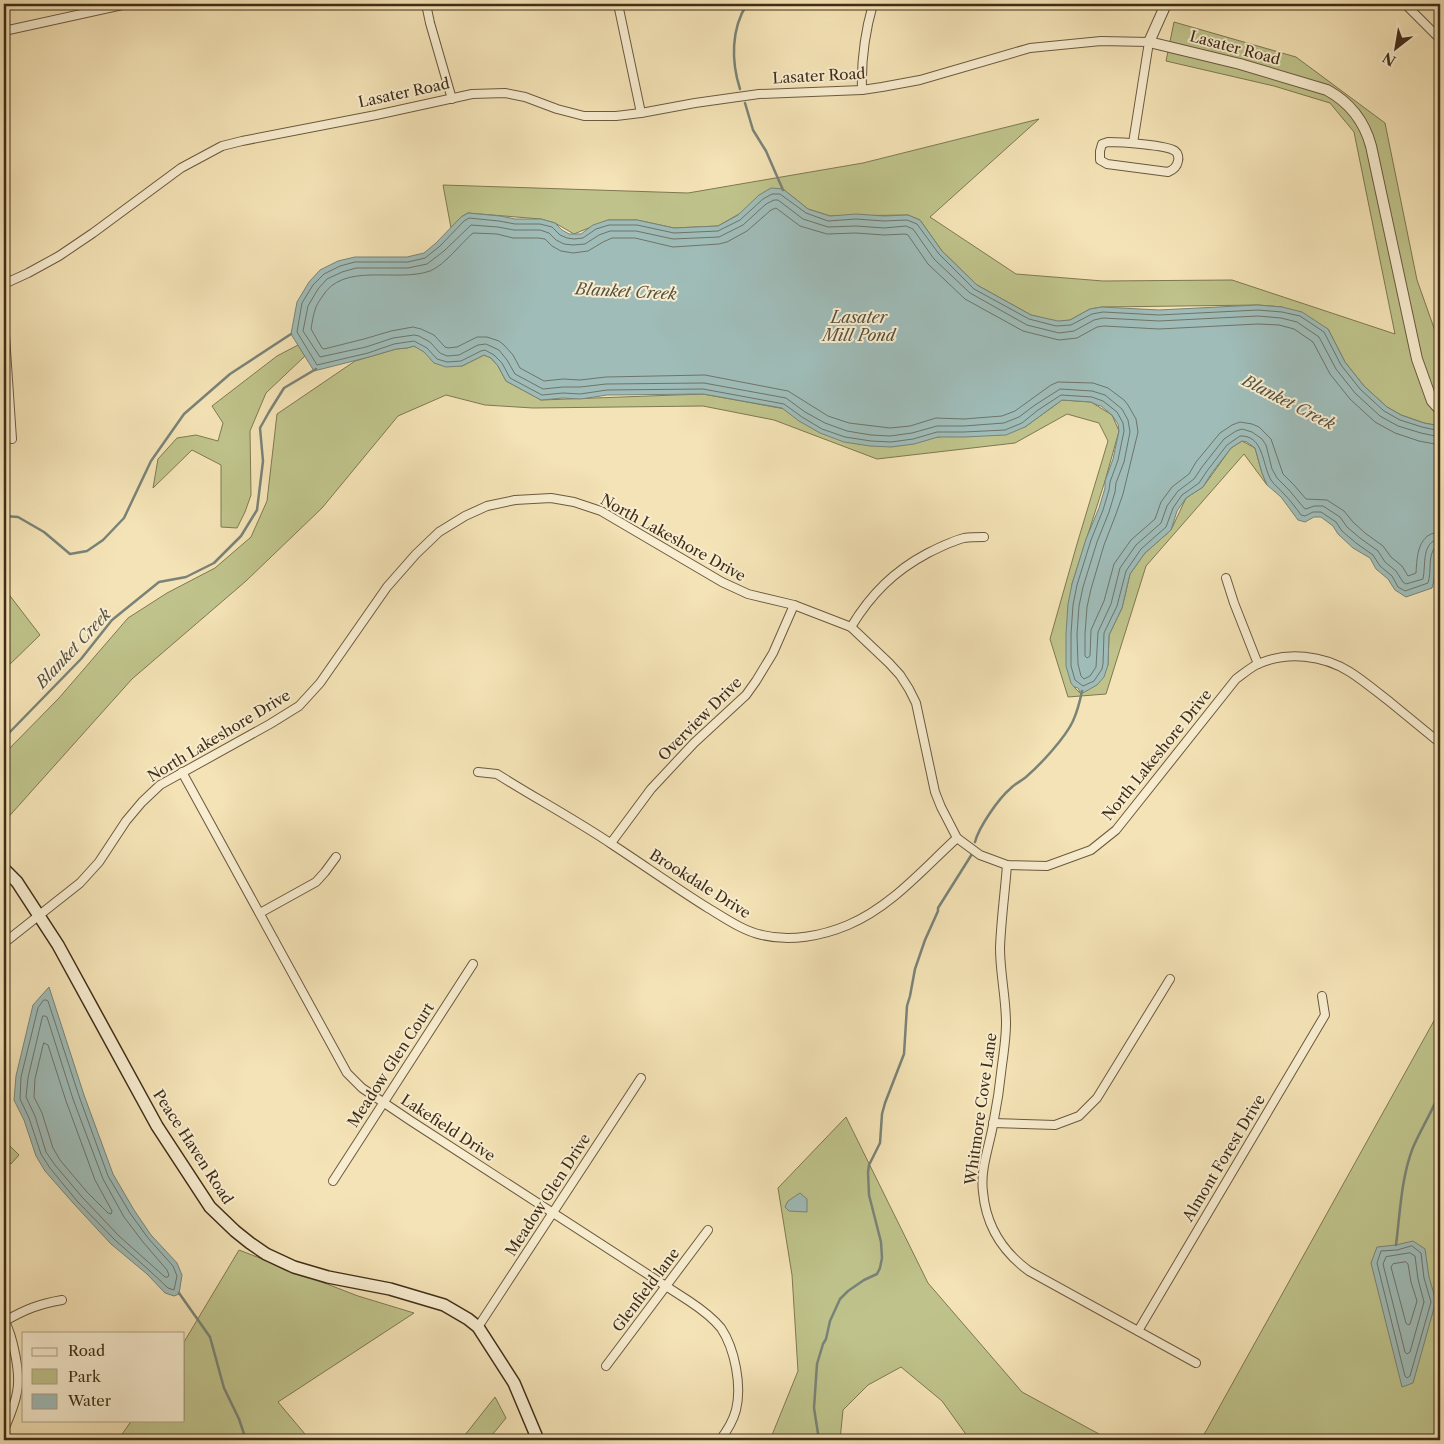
<svg xmlns="http://www.w3.org/2000/svg" width="1444" height="1444" viewBox="0 0 1444 1444" font-family="'Libre Caslon Text',serif">
<style>
.green{fill:#bfc38b;stroke:#7f7851}
.water{fill:#9fbcb8;stroke:#798378}
.lines{fill:none;stroke-linecap:round;stroke-linejoin:round}
.shore{stroke:#6f7468;stroke-width:1}
.stream{stroke:#798378;stroke-width:2.5}
.minor-casing{stroke:#6c5a3f;stroke-width:10}
.tertiary-casing{stroke:#6c5a3f;stroke-width:12}
.secondary-casing{stroke:#3f2d17;stroke-width:14}
.minor{stroke:#f8edd0;stroke-width:8}
.tertiary{stroke:#f8edd0;stroke-width:10}
.secondary{stroke:#f8edd0;stroke-width:11}
.labels{text-anchor:middle;stroke-width:4;stroke-linejoin:round;paint-order:stroke}
.street-label{font-size:15px;fill:#3f2d17;stroke:#f8edd0}
.water-label{font-size:16px;font-style:italic;fill:#57513f;stroke:#f8edd0}
</style>
<rect width="100%" height="100%" fill="#f4e3b6"/>
<filter id="stains"><feTurbulence type="fractalNoise" baseFrequency=".004" numOctaves="4"/><feColorMatrix values="0 0 0 0 .2 0 0 0 0 .09 0 0 0 0 .02 0 0 0 .5 -.17"/></filter>
<radialGradient id="worn" r=".72"><stop offset=".6" stop-color="#630" stop-opacity="0"/><stop offset="1" stop-color="#630" stop-opacity=".3"/></radialGradient>
<g class="green">
<polygon points="1174,22 1296,57 1385,123 1417,280 1440,345 1440,426 1424,423 1401,415 1387,407 1364,386 1345,362 1328,329 1282,307 1258,305 1102,307 1090,309 1070,320 1058,322 1031,315 977,285 942,251 920,220 908,215 830,216 808,209 783,189 718,226 674,228 637,220 608,220 574,234 555,223 541,219 468,213 461,217 451,228 443,185 688,193 863,163 1039,119 930,217 1016,274 1103,281 1232,280 1395,334 1354,132 1330,103 1274,86 1166,61"/>
<polygon points="298,345 305,356 266,393 250,431 251,495 245,512 237,528 221,527 221,465 192,450 153,488 158,459 177,438 196,435 218,441 223,423 212,406 277,356"/>
<polygon points="414,346 425,352 434,363 462,366 484,355 491,358 498,366 506,381 541,400 703,394 938,437 1025,427 1062,400 1091,402 1112,415 1119,431 1105,481 1072,584 1074,687 1081,694 1108,665 1109,635 1122,608 1130,574 1145,553 1171,530 1186,498 1203,487 1231,448 1242,441 1255,448 1262,473 1267,485 1244,454 1146,566 1106,694 1068,697 1050,639 1077,544 1108,441 1099,423 1067,414 1015,443 877,459 774,420 703,406 533,408 485,405 446,395 398,416 322,508 246,581 132,679 4,822 4,754 59,698 128,618 167,593 215,568 251,537 267,501 277,414 355,361 396,349 407,348"/>
<polygon points="4,588 40,635 4,670"/>
<polygon points="1440,1010 1440,1440 1201,1440"/>
<polygon points="846,1117 928,1283 1022,1392 1110,1440 970,1440 942,1401 901,1367 868,1385 843,1410 840,1440 770,1440 798,1371 792,1275 778,1188"/>
<polygon points="4,1139 7,1148 10,1146 19,1155 11,1164 4,1157"/>
<polygon points="239,1250 358,1296 414,1313 278,1402 310,1440 118,1440 132,1420 184,1420 184,1342"/>
<polygon points="495,1397 506,1418 488,1440 461,1440"/>
</g>
<g class="water">
<path d="M 771,188 L 783,189 L 808,209 L 830,216 L 856,214 L 884,216 L 908,215 L 920,220 L 942,251 L 977,285 L 1031,315 L 1058,321 L 1070,320 L 1090,309 L 1102,307 L 1159,310 L 1258,305 L 1282,307 L 1302,312 L 1328,329 L 1345,362 L 1364,386 L 1387,407 L 1401,415 L 1424,423 L 1440,426 L 1440,547 L 1438,548 C 1435,562 1436,575 1432,588 L 1406,597 L 1395,590 L 1388,579 L 1376,569 L 1370,558 L 1353,548 L 1338,534 L 1333,526 L 1321,517 L 1314,517 L 1305,522 L 1298,520 L 1281,497 L 1267,485 L 1262,473 L 1255,448 L 1247,442 L 1242,441 L 1231,448 L 1211,474 L 1203,487 L 1186,498 L 1177,511 L 1171,530 L 1145,553 L 1130,574 L 1122,608 L 1109,635 L 1108,665 L 1104,677 L 1097,685 L 1081,694 L 1078,688 L 1074,687 L 1071,683 L 1066,666 L 1066,634 L 1068,604 L 1072,584 L 1086,539 L 1099,508 L 1105,488 L 1105,481 L 1113,459 L 1119,431 L 1118,424 L 1112,415 L 1101,406 L 1097,405 L 1091,402 L 1062,400 L 1025,427 L 1006,435 L 964,437 L 938,437 L 914,444 L 891,447 L 870,446 L 844,442 L 820,433 L 799,421 L 782,408 L 703,394 L 607,395 L 581,399 L 563,398 L 541,400 L 506,381 L 498,366 L 491,358 L 484,355 L 462,366 L 446,367 L 434,363 L 424,352 L 414,346 L 407,348 L 396,349 L 369,357 L 314,371 L 291,334 L 297,302 L 309,282 L 320,270 L 338,261 L 355,257 L 407,257 L 424,253 L 436,243 L 461,217 L 468,213 L 500,216 L 515,219 L 541,219 L 555,223 L 562,230 L 569,234 L 581,234 L 593,225 L 608,220 L 637,220 L 674,228 L 718,226 L 738,215 L 759,195 Z"/>
<polygon points="49,987 84,1095 113,1174 134,1210 151,1235 177,1263 182,1275 179,1294 174,1296 165,1293 147,1274 111,1244 74,1204 45,1171 36,1156 24,1120 14,1100 16,1076 33,1005"/>
<polygon points="800,1193 807,1199 807,1212 789,1211 785,1207 788,1201"/>
<polygon points="1413,1241 1425,1249 1429,1277 1436,1301 1413,1383 1402,1387 1371,1263 1377,1247 1396,1245"/>
</g>
<g class="lines">
<g class="shore">
<path d="M 1440,431 L 1422,427 L 1400,420 L 1384,411 L 1360,389 L 1341,365 L 1324,332 L 1300,316 L 1282,312 L 1258,310 L 1159,315 L 1103,312 L 1092,314 L 1071,325 L 1056,326 L 1029,319 L 974,289 L 939,254 L 917,224 L 907,220 L 884,221 L 856,219 L 828,221 L 806,213 L 780,194 L 772,194 L 763,199 L 740,220 L 718,231 L 674,233 L 637,225 L 609,225 L 596,229 L 583,238 L 574,239 L 567,238 L 560,235 L 552,227 L 540,224 L 515,224 L 499,221 L 469,218 L 464,221 L 440,246 L 425,258 L 408,262 L 355,262 L 340,266 L 324,274 L 313,285 L 302,303 L 297,332 L 317,365 L 368,353 L 394,344 L 414,341 L 427,348 L 437,359 L 447,362 L 461,361 L 481,351 L 485,350 L 494,355 L 502,363 L 510,378 L 542,395 L 563,393 L 580,394 L 607,390 L 703,389 L 784,404 L 802,417 L 822,429 L 845,437 L 871,441 L 891,442 L 913,439 L 937,432 L 964,432 L 1005,430 L 1022,423 L 1038,410 L 1061,395 L 1092,397 L 1103,401 L 1117,412 L 1123,423 L 1124,431 L 1118,460 L 1110,482 L 1109,490 L 1103,510 L 1091,540 L 1077,585 L 1073,605 L 1071,634 L 1071,666 L 1075,680 L 1083,686 L 1094,681 L 1102,669 L 1103,664 L 1104,633 L 1117,606 L 1126,571 L 1141,549 L 1166,527 L 1173,508 L 1182,495 L 1199,483 L 1207,471 L 1227,445 L 1240,436 C 1264,435 1262,465 1271,480 C 1274,485 1280,489 1284,494 C 1290,500 1296,508 1301,515 L 1305,516 L 1313,512 L 1321,512 L 1336,522 L 1342,531 L 1356,543 L 1373,555 L 1380,566 L 1392,576 L 1398,587 L 1405,591 L 1428,583 C 1432,571 1427,556 1436,546 L 1440,545"/>
<path d="M 1440,437 L 1421,433 L 1398,426 L 1380,416 L 1355,393 L 1336,369 L 1319,337 L 1297,322 L 1281,318 L 1258,316 L 1159,321 L 1103,318 L 1094,320 L 1074,331 L 1059,333 L 1027,325 L 970,293 L 934,259 L 913,229 L 906,226 L 884,228 L 856,226 L 828,227 L 803,219 L 778,200 L 774,200 L 766,204 L 743,225 L 719,237 L 673,239 L 636,231 L 610,231 L 599,235 L 585,244 L 573,245 L 564,244 L 556,240 L 549,233 L 540,230 L 514,230 L 498,227 L 471,225 L 444,251 L 427,264 L 408,268 L 356,268 L 342,272 L 327,279 L 318,289 L 308,306 L 303,331 L 320,357 L 366,347 L 393,338 L 414,335 L 419,336 L 430,342 L 440,353 L 447,356 L 459,355 L 478,345 L 486,344 L 499,350 L 507,360 L 515,374 L 543,389 L 563,387 L 580,387 L 606,384 L 704,383 L 786,398 L 805,412 L 825,423 L 847,431 L 871,435 L 890,436 L 912,433 L 937,426 L 964,426 L 1004,423 L 1019,417 L 1035,405 L 1060,389 L 1092,391 L 1105,395 L 1122,409 L 1128,420 L 1130,432 L 1124,462 L 1116,483 L 1115,492 L 1109,512 L 1097,542 L 1083,587 L 1079,606 L 1077,634 L 1078,664 L 1081,676 L 1084,679 L 1090,676 L 1096,667 L 1098,632 L 1111,604 L 1120,568 L 1136,545 L 1161,523 L 1167,506 L 1178,491 L 1194,479 L 1202,467 L 1224,439 L 1236,431 L 1242,429 L 1252,432 L 1262,439 L 1266,445 L 1272,469 L 1277,478 L 1289,490 L 1304,508 L 1306,509 L 1314,506 L 1323,506 L 1340,517 L 1347,527 L 1360,538 L 1378,551 L 1385,562 L 1396,571 L 1403,582 L 1406,584 L 1423,579 C 1426,565 1421,541 1440,539"/>
<path d="M 1440,445 L 1419,441 L 1395,433 L 1375,422 L 1350,399 L 1330,374 L 1313,342 L 1294,329 L 1279,325 L 1258,324 L 1159,329 L 1104,326 L 1097,327 L 1077,338 L 1059,340 L 1023,331 L 965,299 L 928,264 L 908,235 L 905,234 L 884,235 L 856,233 L 827,234 L 800,226 L 776,208 L 771,210 L 747,231 L 727,242 L 719,244 L 673,247 L 635,238 L 612,238 L 603,242 L 588,251 L 573,253 L 561,251 L 552,246 L 545,239 L 538,238 L 513,238 L 497,234 L 473,233 C 461,243 445,265 430,271 C 396,283 343,261 322,297 C 319,301 316,306 315,310 C 313,316 312,323 311,329 L 322,348 L 324,349 L 364,339 L 391,331 L 413,327 L 421,329 L 434,335 L 445,347 L 448,348 L 457,347 L 477,337 L 487,337 L 499,341 L 504,345 L 513,355 L 520,368 L 544,381 L 563,379 L 580,380 L 606,377 L 705,375 L 788,391 L 828,416 L 849,423 L 890,428 L 910,426 L 936,418 L 964,419 L 1002,416 L 1015,411 L 1051,385 L 1058,382 L 1093,383 L 1108,388 L 1124,400 L 1128,405 L 1136,419 L 1138,432 L 1123,494 L 1116,514 L 1104,545 L 1091,589 L 1087,607 L 1085,634 L 1085,656 L 1087,658 L 1090,656 L 1091,630 L 1104,601 L 1114,564 L 1131,540 L 1155,519 L 1161,502 L 1172,487 L 1189,474 L 1196,462 L 1220,433 L 1232,425 L 1240,422 L 1252,424 L 1259,427 L 1271,439 L 1283,474 L 1294,485 L 1306,499 L 1327,500 L 1344,511 L 1353,522 L 1365,533 L 1383,546 L 1391,557 L 1402,566 L 1408,576 L 1416,573 C 1417,555 1418,533 1440,532"/>
<polygon points="44,1000 46,1000 48,1001 79,1096 108,1176 130,1213 148,1238 173,1266 177,1276 174,1290 168,1288 150,1271 115,1240 77,1201 50,1168 41,1154 29,1118 20,1099 21,1077 38,1008"/>
<polygon points="43,1016 45,1016 47,1017 73,1099 103,1179 124,1217 143,1242 167,1270 169,1275 168,1277 165,1277 119,1236 82,1197 55,1165 46,1152 35,1116 26,1097 28,1078"/>
<polygon points="44,1043 48,1045 66,1101 95,1180 112,1211 111,1214 108,1213 87,1192 60,1160 53,1148 42,1113 34,1097 35,1079"/>
<polygon points="1412,1246 1421,1253 1424,1278 1431,1302 1410,1376 1407,1378 1405,1376 1377,1263 1381,1251 1397,1250"/>
<polygon points="1410,1253 1415,1256 1418,1279 1424,1302 1410,1352 1407,1354 1405,1352 1383,1264 1386,1257"/>
<polygon points="1406,1262 1408,1264 1411,1282 1417,1301 1410,1324 1408,1325 1406,1323 1391,1267 1393,1264"/>
</g>
<g class="stream">
<path d="M 740,89 C 731,61 731,29 747,4"/>
<polyline points="745,103 753,130 766,151 783,190"/>
<polyline points="4,516 18,517 44,532 70,554 87,551 103,540 124,518 151,461 184,414 230,374 291,334"/>
<polyline points="4,738 81,659 112,620 159,582 186,577 214,563 241,536 257,510 263,461 260,428 269,412 284,388 316,369"/>
<path d="M 975,842 C 979,827 998,799 1011,788 C 1015,784 1021,781 1026,777 C 1041,764 1065,738 1073,721 C 1077,712 1080,701 1082,691"/>
<path d="M 1396,1245 C 1400,1214 1401,1180 1412,1150 C 1420,1130 1433,1111 1440,1091"/>
<polyline points="179,1293 210,1337 224,1388 239,1419 246,1440"/>
<polyline points="819,1440 814,1408 817,1364 823,1344 826,1339 830,1321 840,1299 848,1291 864,1280 877,1274 880,1268 882,1258 881,1242 869,1195 868,1172 869,1165 880,1143 882,1114 885,1103 904,1054 907,1006 910,996 915,969 925,940 938,911 938,908 972,854"/>
</g>
<defs>
<g id="minor">
<polyline points="426,4 430,23 452,99"/>
<polyline points="618,4 641,113"/>
<polyline points="1405,4 1440,39"/>
<polyline points="4,31 127,4"/>
<path d="M 862,90 C 861,60 865,32 873,4"/>
<path d="M 1108,142 C 1120,142 1167,145 1175,151 C 1178,153 1179,158 1178,161 C 1177,167 1173,170 1168,172 L 1107,164 L 1100,160 L 1100,151 L 1102,144 Z"/>
<polyline points="4,284 28,273 59,256 93,233 181,168 222,146 242,141 376,115 472,94 505,93 525,97 557,109 584,116 616,116 641,113 695,103 759,94 862,90 882,87 920,80 1030,48 1101,41 1149,42 1133,143"/>
<polyline points="4,321 12,439"/>
<polyline points="1226,578 1234,603 1258,664"/>
<path d="M 851,627 C 871,594 894,571 928,553 C 940,547 952,541 964,538 C 971,537 977,537 984,537"/>
<path d="M 182,772 L 347,1073 L 362,1088 L 411,1121 L 689,1301 C 701,1309 712,1317 721,1328 C 735,1349 742,1386 736,1410 C 733,1421 727,1431 720,1440"/>
<path d="M 478,772 L 497,774 C 535,798 576,820 613,845 C 645,866 676,888 708,908 C 725,918 743,931 762,935 C 790,942 822,936 848,925 C 891,907 923,869 957,838"/>
<polyline points="611,843 651,789 694,743 746,695 756,681 773,653 794,605"/>
<path d="M 1007,865 C 1005,892 1001,920 1000,948 C 1000,973 1006,998 1006,1023 C 1006,1037 1004,1051 1002,1065 C 1000,1085 997,1105 993,1125 C 989,1147 980,1170 983,1192 C 986,1225 1003,1252 1029,1271 L 1196,1363"/>
<polyline points="260,913 316,882 325,872 336,857"/>
<path d="M 4,943 L 80,883 L 99,862 L 126,821 L 142,802 L 160,785 L 270,724 L 299,706 L 320,683 L 387,587 L 416,554 L 439,532 L 465,516 L 487,506 L 515,500 L 551,498 L 574,502 L 601,511 L 722,582 L 748,594 L 794,605 L 851,627 L 889,663 L 900,675 L 909,689 L 916,703 L 935,792 L 941,807 L 957,838 L 980,855 L 1007,865 L 1047,866 L 1091,850 L 1116,830 L 1236,679 C 1243,674 1251,667 1258,664 C 1287,651 1323,655 1350,672 C 1364,681 1377,692 1390,702 C 1407,716 1423,729 1440,743"/>
<polyline points="993,1123 1055,1125 1079,1116 1097,1098 1170,979"/>
<polyline points="333,1181 473,964"/>
<path d="M 4,1320 C 13,1335 21,1375 17,1392 C 15,1405 9,1418 4,1430"/>
<path d="M 5,1321 C 26,1309 39,1304 62,1300"/>
<polyline points="478,1327 641,1078"/>
<polyline points="1138,1331 1325,1015 1322,996"/>
<polyline points="606,1366 708,1230"/>
<polyline points="896,1439 897,1440"/>
</g>
<path id="tertiary" d="M 1166,4 L 1149,42 L 1240,64 L 1327,90 C 1349,102 1364,120 1371,146 L 1417,359 L 1432,401 L 1440,410"/>
<polyline id="secondary" points="4,869 17,882 58,945 157,1126 210,1207 235,1231 250,1243 266,1254 294,1267 328,1277 390,1289 444,1305 468,1319 478,1327 514,1383 538,1440"/>
</defs>
<use href="#minor" class="minor-casing"/>
<use href="#tertiary" class="tertiary-casing"/>
<use href="#secondary" class="secondary-casing"/>
<use href="#minor" class="minor"/>
<use href="#tertiary" class="tertiary"/>
<use href="#secondary" class="secondary"/>
</g>
<g class="labels">
<g class="street-label">
<text transform="translate(1235 48) rotate(15)" y="5">Lasater Road</text>
<text transform="translate(819 76) rotate(-3)" y="5">Lasater Road</text>
<text transform="translate(404 93) rotate(-12)" y="5">Lasater Road</text>
<text transform="translate(673 538) rotate(29)" y="5">North Lakeshore Drive</text>
<text transform="translate(700 719) rotate(-45)" y="5">Overview Drive</text>
<text transform="translate(219 736) rotate(-31)" y="5">North Lakeshore Drive</text>
<text transform="translate(1157 755) rotate(-51)" y="5">North Lakeshore Drive</text>
<text transform="translate(700 884) rotate(32)" y="5">Brookdale Drive</text>
<text transform="translate(391 1065) rotate(-57)" y="5">Meadow Glen Court</text>
<text transform="translate(981 1109) rotate(-82)" y="5">Whitmore Cove Lane</text>
<text transform="translate(448 1128) rotate(33)" y="5">Lakefield Drive</text>
<text transform="translate(193 1147) rotate(57)" y="5">Peace Haven Road</text>
<text transform="translate(1224 1158) rotate(-59)" y="5">Almont Forest Drive</text>
<text transform="translate(548 1195) rotate(-57)" y="5">Meadow Glen Drive</text>
<text transform="translate(646 1290) rotate(-53)" y="5">Glenfield lane</text>
</g>
<g class="water-label">
<text transform="translate(626 291) rotate(3)" y="6">Blanket Creek</text>
<text x="859" y="323">Lasater<tspan x="859" dy="18">Mill Pond</tspan></text>
<text transform="translate(1289 402) rotate(27)" y="6">Blanket Creek</text>
<text transform="translate(73 648) rotate(-47)" y="6">Blanket Creek</text>
</g>
</g>
<rect width="1444" height="1444" fill="none" stroke="#f4e3b6" stroke-width="20"/>
<rect x="5" y="5" width="1434" height="1434" fill="none" stroke="#3f2d17" stroke-width="2.5"/>
<rect x="10" y="10" width="1424" height="1424" fill="none" stroke="#3f2d17"/>
<rect x="22" y="1332" width="162" height="90" fill="#f8edd0" stroke="#aea086"/>
<rect x="32" y="1348" width="25" height="8" fill="#f8edd0" stroke="#aea086"/>
<text x="68" y="1356" font-size="15" fill="#3f2d17">Road</text>
<rect x="32" y="1369" width="25" height="15" fill="#bfc38b" stroke="#aea086"/>
<text x="68" y="1382" font-size="15" fill="#3f2d17">Park</text>
<rect x="32" y="1394" width="25" height="15" fill="#9fbcb8" stroke="#aea086"/>
<text x="68" y="1406" font-size="15" fill="#3f2d17">Water</text>
<g transform="translate(1396 48) rotate(211)" stroke="#f8edd0" stroke-width="4" paint-order="stroke">
<path d="M0-4L9 19L0 12L-9 19Z" fill="#3f2d17"/>
<text y="-8" font-size="14" font-weight="bold" text-anchor="middle" fill="#3f2d17">N</text>
</g>
<rect width="100%" height="100%" filter="url(#stains)"/>
<rect width="100%" height="100%" fill="url(#worn)"/>
</svg>
